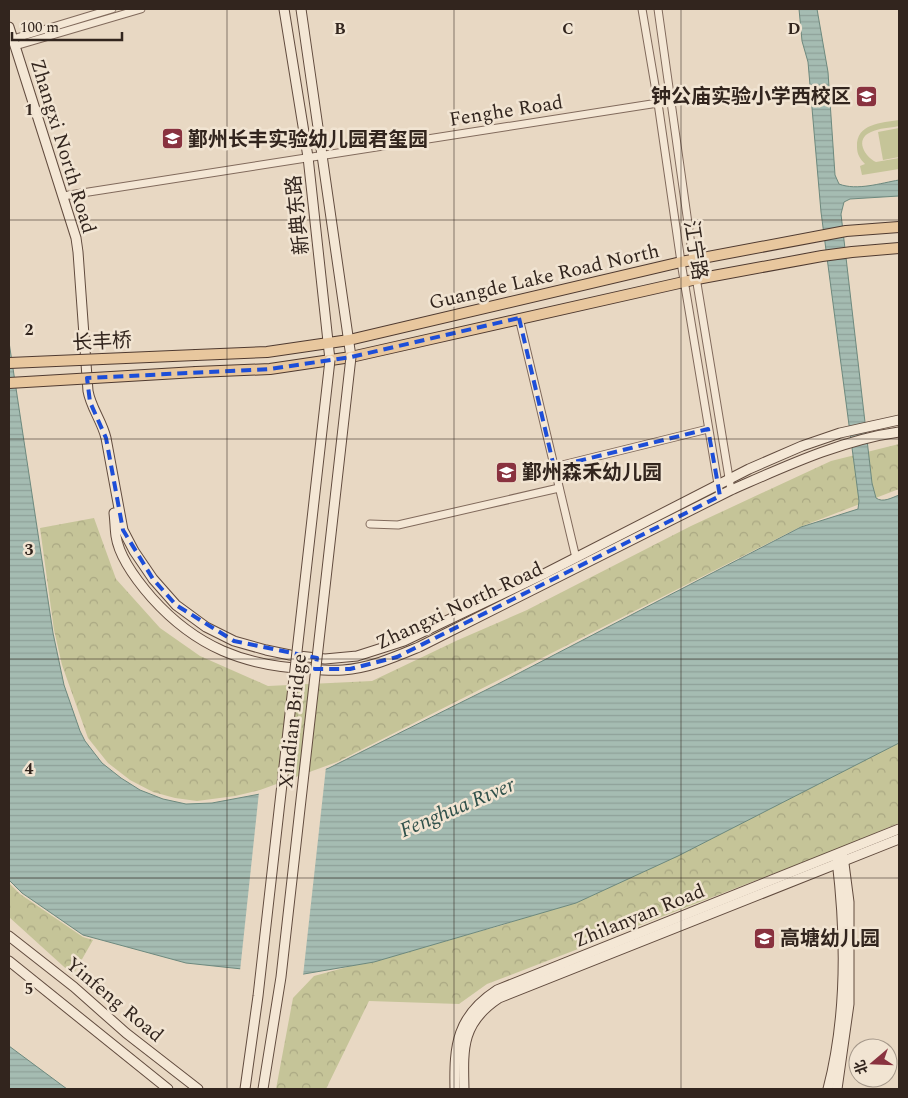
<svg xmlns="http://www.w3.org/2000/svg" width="908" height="1098" viewBox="0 0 908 1098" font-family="Spectral,'Noto Sans SC',serif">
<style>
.forest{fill:url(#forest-crowns)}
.garden{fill:#c5c498}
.water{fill:url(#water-rules);stroke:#6d897e}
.pier{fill:#e8d8c3}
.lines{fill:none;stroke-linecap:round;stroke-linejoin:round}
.street-casing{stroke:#816a5c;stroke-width:9}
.secondary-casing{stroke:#624c3f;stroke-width:11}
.primary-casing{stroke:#4f3a30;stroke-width:12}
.street{stroke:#f4e7d5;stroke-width:7}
.secondary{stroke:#f4e7d5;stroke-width:9}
.primary{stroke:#e8c79e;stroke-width:10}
.secondary-bridge-casing{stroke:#624c3f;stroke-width:11;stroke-linecap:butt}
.primary-bridge-casing{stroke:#4f3a30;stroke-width:12;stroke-linecap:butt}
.secondary-bridge{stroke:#f4e7d5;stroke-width:9}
.primary-bridge{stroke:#e8c79e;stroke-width:10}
.marked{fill:none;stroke:#1d4ed8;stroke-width:4;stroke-dasharray:10 6;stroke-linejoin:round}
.grid{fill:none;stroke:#32251e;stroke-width:1;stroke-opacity:0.55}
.labels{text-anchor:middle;stroke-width:5;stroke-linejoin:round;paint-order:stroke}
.poi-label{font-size:20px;font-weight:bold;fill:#32251e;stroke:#f1e4d2;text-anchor:start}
.street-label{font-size:20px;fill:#32251e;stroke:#f1e4d2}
.water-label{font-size:21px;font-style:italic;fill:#2f504a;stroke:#f1e4d2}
.grid-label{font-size:16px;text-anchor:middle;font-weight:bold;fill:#32251e;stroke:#f1e4d2;stroke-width:5;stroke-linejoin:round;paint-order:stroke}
</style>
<defs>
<pattern id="forest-crowns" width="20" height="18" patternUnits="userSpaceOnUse" patternTransform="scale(1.25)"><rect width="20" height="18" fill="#c5c498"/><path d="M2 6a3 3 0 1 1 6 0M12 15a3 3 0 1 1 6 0" fill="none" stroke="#aaa883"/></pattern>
<pattern id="water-rules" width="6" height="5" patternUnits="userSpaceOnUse" patternTransform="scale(1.25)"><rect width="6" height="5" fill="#a5bcb2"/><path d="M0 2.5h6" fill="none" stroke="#8ea199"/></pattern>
</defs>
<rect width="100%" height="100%" fill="#e8d8c3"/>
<g class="forest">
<polygon points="899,444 899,489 800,527 337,762 260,790 235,796 197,801 175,798 153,792 130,780 108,763 88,738 62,665 54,630 40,528 94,518 116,579 160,628 200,656 268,686 372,681 458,640 527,610 691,526 831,461"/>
<polygon points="899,740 899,823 835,850 487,984 459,1004 369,1001 326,1089 276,1089 293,998 314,976 503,925 606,887"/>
<polygon points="9,883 20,894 83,937 93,940 73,975 9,917"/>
</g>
<g class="garden">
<path d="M 899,120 L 899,126 C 890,128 879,128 871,132 C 854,139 865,157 876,162 L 899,158 L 899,169 L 862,175 L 860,166 L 865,164 C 860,159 857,154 857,147 C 856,123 882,123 899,120 Z"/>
<polygon points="899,128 899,157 883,160 878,132"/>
</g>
<g class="water">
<path d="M 799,9 L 817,9 L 828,72 L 835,175 L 839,184 C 857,191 881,183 899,180 L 899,196 L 850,199 L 844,202 L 841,214 L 872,483 L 876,498 C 883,503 891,498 899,495 L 899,743 L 678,856 L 576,903 L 374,962 L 298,975 L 186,963 L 83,935 L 22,893 L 9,880 L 9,342 L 53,633 L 64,685 L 80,731 L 85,741 L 102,763 L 121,778 L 140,790 L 163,799 L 186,804 L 212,803 L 260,794 L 284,786 L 329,768 L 496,685 L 801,527 L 858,509 L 859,501 L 821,212 L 808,62 L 802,41 Z"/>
<polygon points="9,1046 67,1089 9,1089"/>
</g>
<polygon class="pier" points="326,767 303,976 297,977 240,971 259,792"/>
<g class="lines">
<defs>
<g id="street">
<polyline points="642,9 658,103 681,262 720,496"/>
<polyline points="658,9 693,259 731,490"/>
<polyline points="13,39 112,9"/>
<polyline points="15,46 141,9"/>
<polyline points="63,196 658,103"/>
<polyline points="519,318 576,558"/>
<polyline points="554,467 708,429"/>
<polyline points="370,524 398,525 559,488"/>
</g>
<g id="secondary">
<polyline points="284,9 308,157 330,360"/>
<polyline points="301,9 351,357"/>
<path d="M 9,27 L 76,238 L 78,252 L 88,391 C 91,408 102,421 106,438 L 123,530 L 134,551 L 153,579 L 176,605 L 206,627 L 234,641 L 266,650 L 290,655 L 325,659 L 357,656 L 404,641 L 544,574 L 749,469 L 802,446 L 840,433 L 899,420"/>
<path d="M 114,513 C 115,521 115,529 116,536 C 119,557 138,582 152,598 C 196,647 244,666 309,669 C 320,670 332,671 343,670 C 370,668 395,657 419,647 L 731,490 C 784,467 841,440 899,432"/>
<polyline points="9,936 74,987 126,1033 198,1089"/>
<polyline points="9,961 168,1089"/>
<path d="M 455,1089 C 454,1045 457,1016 497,990 L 899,829"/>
<path d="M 464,1089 C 463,1049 461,1023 499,998 L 899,839"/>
<path d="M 828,1089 C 847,1016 846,935 837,860"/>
<polyline points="837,1089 849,1004 849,902 843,856"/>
</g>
<g id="primary">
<polyline points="196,355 267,352 349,340 681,262 846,231 899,227"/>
<polyline points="196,372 270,369 351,357 697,279 822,256 852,252 899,248"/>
</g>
</defs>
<use href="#street" class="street-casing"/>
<use href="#secondary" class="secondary-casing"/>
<use href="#primary" class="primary-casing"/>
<use href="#street" class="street"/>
<use href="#secondary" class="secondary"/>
<use href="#primary" class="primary"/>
<defs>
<g id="secondary-bridge">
<polyline points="245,1089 258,996 330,360"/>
<polyline points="263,1089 281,977 351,357"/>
</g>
<g id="primary-bridge">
<polyline points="9,363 196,355"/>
<polyline points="9,383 196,372"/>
</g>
</defs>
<use href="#secondary-bridge" class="secondary-bridge-casing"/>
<use href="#primary-bridge" class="primary-bridge-casing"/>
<use href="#secondary-bridge" class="secondary-bridge"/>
<use href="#primary-bridge" class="primary-bridge"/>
</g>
<path class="marked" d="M 519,318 L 554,467 L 708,429 L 720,496 L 397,657 L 350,669 L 315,669 L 317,658 L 234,641 L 176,605 L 153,579 L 123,530 L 106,438 L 90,402 L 87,378 L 270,369 L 351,357 Z"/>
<path class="grid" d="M 227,9 L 227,1089M 454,9 L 454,1089M 681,9 L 681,1089M 9,220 L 899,220M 9,439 L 899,439M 9,659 L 899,659M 9,878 L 899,878"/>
<defs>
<symbol id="school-square" viewBox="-11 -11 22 22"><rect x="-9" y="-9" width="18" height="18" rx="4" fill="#89323f" stroke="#f1e4d2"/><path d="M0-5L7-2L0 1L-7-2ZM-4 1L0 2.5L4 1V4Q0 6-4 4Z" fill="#fff"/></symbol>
</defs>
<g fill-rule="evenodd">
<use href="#school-square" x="854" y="84" width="25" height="25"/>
<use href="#school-square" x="160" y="126" width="25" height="25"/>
<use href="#school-square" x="494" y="460" width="25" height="25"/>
<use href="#school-square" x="752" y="926" width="25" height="25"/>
</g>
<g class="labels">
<g class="poi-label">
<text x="851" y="103" text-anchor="end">钟公庙实验小学西校区</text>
<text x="188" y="146">鄞州长丰实验幼儿园君玺园</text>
<text x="522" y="479">鄞州森禾幼儿园</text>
<text x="780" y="945">高塘幼儿园</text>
</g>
<g class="street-label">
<text transform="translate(506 110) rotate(-9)" y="7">Fenghe Road</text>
<text transform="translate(64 146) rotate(73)" y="7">Zhangxi North Road</text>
<text transform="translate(297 215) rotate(-96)" y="7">新典东路</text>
<text transform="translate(696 250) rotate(81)" y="7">江宁路</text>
<text transform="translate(544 276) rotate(-13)" y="7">Guangde Lake Road North</text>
<text transform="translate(102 341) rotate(-3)" y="7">长丰桥</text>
<text transform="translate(459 605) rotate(-25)" y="7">Zhangxi North Road</text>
<text transform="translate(292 721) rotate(-84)" y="7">Xindian Bridge</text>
<text transform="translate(639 915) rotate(-22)" y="7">Zhilanyan Road</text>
<text transform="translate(115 999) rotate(40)" y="7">Yinfeng Road</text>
</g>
<g class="water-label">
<text transform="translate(457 807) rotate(-23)" y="7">Fenghua Rıver</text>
</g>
</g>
<g class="grid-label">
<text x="340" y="34">B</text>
<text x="568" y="34">C</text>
<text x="794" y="34">D</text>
<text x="29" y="115">1</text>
<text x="29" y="335">2</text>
<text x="29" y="555">3</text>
<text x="29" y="774">4</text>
<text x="29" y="994">5</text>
</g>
<rect width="908" height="1098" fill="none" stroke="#32251e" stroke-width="20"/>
<g transform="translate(873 1063) rotate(251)"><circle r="24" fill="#f1e4d2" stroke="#a5988a"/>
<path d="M0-4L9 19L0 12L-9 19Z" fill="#89323f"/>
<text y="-8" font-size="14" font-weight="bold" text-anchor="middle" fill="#32251e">北</text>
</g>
<path d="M12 32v8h110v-8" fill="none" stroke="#32251e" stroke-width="2.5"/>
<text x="20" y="32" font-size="15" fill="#32251e" stroke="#f1e4d2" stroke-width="4" paint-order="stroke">100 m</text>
</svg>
